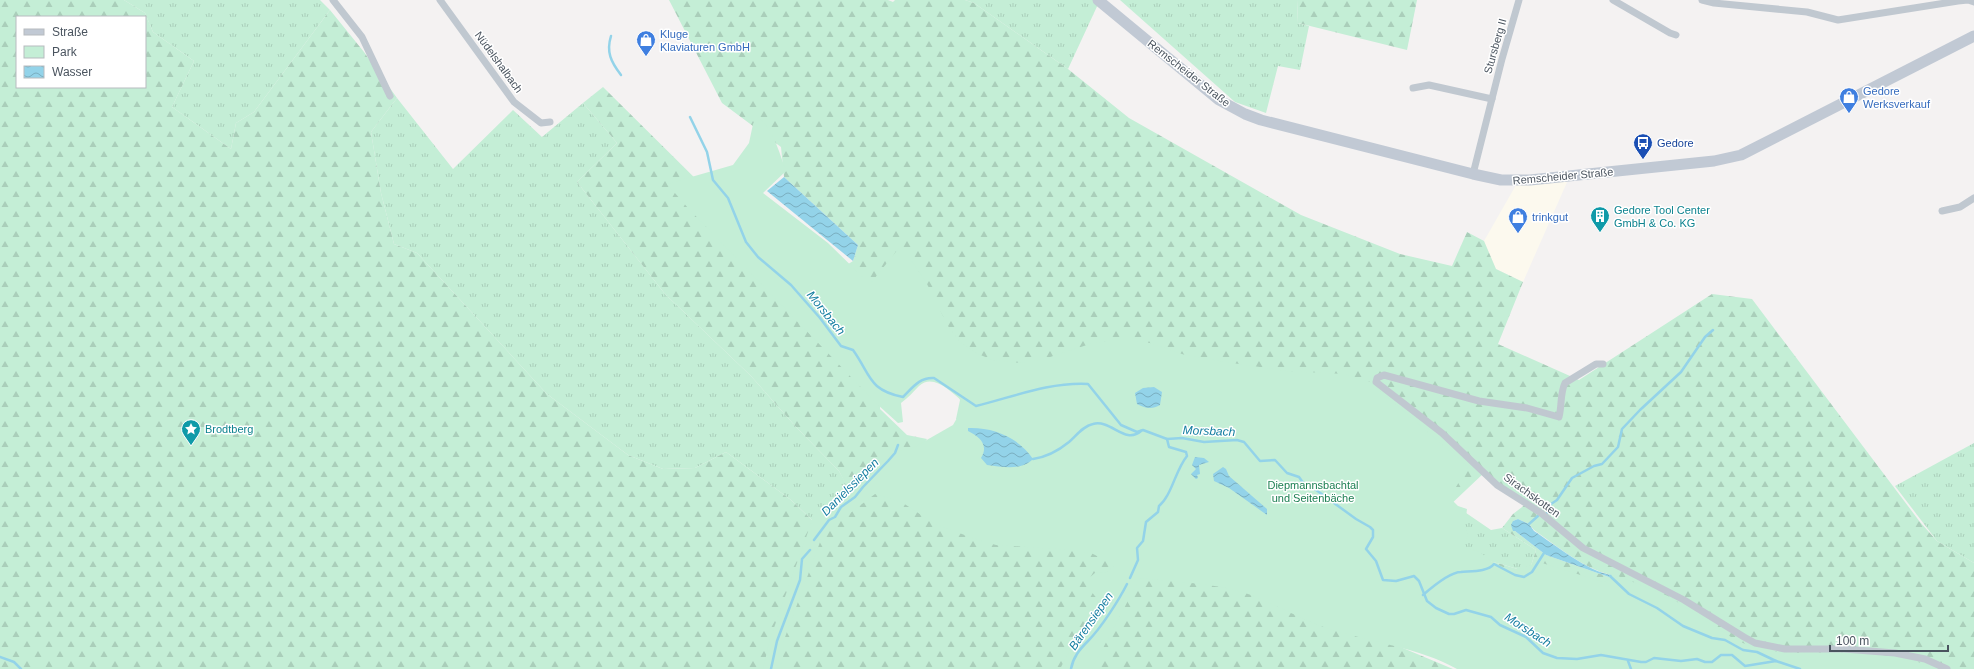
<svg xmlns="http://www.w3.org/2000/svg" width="1974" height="669" viewBox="0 0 1974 669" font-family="Helvetica,sans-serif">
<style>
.commercial{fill:#fcf9ee}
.grass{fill:url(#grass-tufts)}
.forest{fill:url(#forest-firs);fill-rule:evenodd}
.park{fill:#c4eed6}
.water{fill:url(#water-waves)}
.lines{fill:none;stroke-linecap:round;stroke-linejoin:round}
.stream{stroke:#93d3e9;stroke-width:2.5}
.minor{stroke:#c0c8d0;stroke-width:7}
.secondary{stroke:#c1c9d4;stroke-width:11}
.labels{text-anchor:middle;stroke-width:3;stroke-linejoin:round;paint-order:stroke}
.shop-label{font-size:11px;fill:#366cbe;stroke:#fff;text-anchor:start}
.street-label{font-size:11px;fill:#4a545f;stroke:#fff}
.transit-label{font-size:11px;fill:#164399;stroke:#fff;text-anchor:start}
.culture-label{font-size:11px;fill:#0d838f;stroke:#fff;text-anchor:start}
.park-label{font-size:11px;fill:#1c7f52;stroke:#fff}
.water-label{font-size:12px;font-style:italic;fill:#137da1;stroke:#fff}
</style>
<defs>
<pattern id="grass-tufts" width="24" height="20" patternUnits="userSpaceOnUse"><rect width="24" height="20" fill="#c4eed6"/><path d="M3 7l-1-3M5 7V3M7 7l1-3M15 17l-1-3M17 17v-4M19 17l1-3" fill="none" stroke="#aaceba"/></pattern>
<pattern id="forest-firs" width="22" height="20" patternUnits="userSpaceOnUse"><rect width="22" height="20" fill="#c4eed6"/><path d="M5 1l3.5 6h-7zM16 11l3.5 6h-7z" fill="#aaceba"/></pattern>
<pattern id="water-waves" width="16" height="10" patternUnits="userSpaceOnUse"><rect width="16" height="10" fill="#93d3e9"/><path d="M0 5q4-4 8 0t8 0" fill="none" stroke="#7aaec0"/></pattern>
</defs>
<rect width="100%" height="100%" fill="#f4f2f2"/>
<polygon class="commercial" points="1568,180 1523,282 1496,269 1484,241 1516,185"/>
<g class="grass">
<polygon points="124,0 320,0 330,10 254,112 236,123 231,149 172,107 194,61 153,32 145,13"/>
<polygon points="965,0 1100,0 1068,69 974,3"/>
<polygon points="1120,0 1297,0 1298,23 1309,26 1300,70 1278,66 1266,113 1235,102"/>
<polygon points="397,98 453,169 513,110 542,137 583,103 617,143 577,182 665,294 751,376 796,427 839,471 848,487 813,521 791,500 726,452 695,468 663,469 628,455 547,394 417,253 394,244 381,193 371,132"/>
<polygon points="1974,443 1974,563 1937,541 1895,486"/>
<polygon points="1453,504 1491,530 1502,528 1536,550 1530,569 1524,571 1501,564 1410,543"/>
</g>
<g class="forest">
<path d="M 0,0 L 124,0 L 145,13 L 153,32 L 194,61 L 172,107 L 231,149 L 236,123 L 254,112 L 330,10 L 364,52 L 397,98 L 371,132 L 381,193 L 394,244 L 417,253 L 547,394 L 628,455 L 663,469 L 695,468 L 726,452 L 791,500 L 813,521 L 847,487 L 839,471 L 796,427 L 751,376 L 665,294 L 577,182 L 617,143 L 583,103 L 603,87 L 712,195 L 839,270 L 853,261 L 858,245 L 784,177 L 781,147 L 722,103 L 669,0 L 888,0 L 893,2 L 895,0 L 965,0 L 974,3 L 1068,69 L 1129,118 L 1301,215 L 1400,254 L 1452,266 L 1467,232 L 1484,241 L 1496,269 L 1523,282 L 1498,344 L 1579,380 L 1712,294 L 1752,299 L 1920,522 L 1937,541 L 1974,563 L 1974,669 L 1586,669 L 1367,633 L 1453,669 L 0,669 ZM 17,17 L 145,17 L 145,87 L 17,87 ZM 934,350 L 956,390 L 960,400 L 956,419 L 1018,429 L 901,477 L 927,439 L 907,435 L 880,409 L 881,396 ZM 1485,472 L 1526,504 L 1513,514 L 1502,528 L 1536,550 L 1530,569 L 1524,571 L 1501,564 L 1410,543 ZM 1518,519 L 1529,524 L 1534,530 C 1558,547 1583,568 1611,575 L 1609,577 L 1546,555 L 1515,531 L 1513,531 L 1513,521 Z"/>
<polygon points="1297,0 1417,0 1407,50 1298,23"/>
</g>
<path class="park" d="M 757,116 C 774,130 779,152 786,171 L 763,193 L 828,243 L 870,284 L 899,248 L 911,260 L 926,282 L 948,326 L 960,342 L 978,354 L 993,360 L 1021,363 L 1041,360 L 1093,343 L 1113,340 L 1131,340 L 1150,343 L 1185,355 L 1232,363 L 1287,371 L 1344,374 L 1370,382 L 1468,467 L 1453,492 L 1452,500 L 1458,506 L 1467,509 L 1465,525 L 1468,534 L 1464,547 L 1480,552 L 1492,562 L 1512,571 L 1539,562 L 1603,582 L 1618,576 L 1668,596 L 1731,637 L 1755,649 L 1783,653 L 1861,652 L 1910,659 L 1937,669 L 1457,669 C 1420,648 1370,642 1330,629 C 1302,620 1278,605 1251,595 C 1220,583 1173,582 1140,578 L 1092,669 L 1060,669 L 1071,648 L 1097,609 L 1098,600 L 1087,586 L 1089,578 L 1096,572 L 1106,573 L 1115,565 L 1091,553 L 1071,550 L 996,545 L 978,540 L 935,524 L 903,503 L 875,494 L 823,534 L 784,640 L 783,658 L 779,669 L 763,669 L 770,639 L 814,515 L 827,501 L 860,483 L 894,451 L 911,449 L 953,425 L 957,418 L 961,400 C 950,391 933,373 919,386 C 913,392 908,398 901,403 L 903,422 L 898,423 L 877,404 L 688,208 L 667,184 L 733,165 L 749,143 L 753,124 Z"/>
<g class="water">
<polygon points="784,177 858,245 853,261 767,191"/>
<path d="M 1154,387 L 1162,392 L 1160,405 C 1152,410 1144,408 1137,404 L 1135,393 L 1143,388 Z"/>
<path d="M 968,428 C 993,427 1018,437 1033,459 C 1021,471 1003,467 987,465 L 981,458 C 989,445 980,437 968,431 Z"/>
<polygon points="1195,457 1204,458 1209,462 1199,465 1200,474 1197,475 1198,478 1196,479 1191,474 1196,469 1192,465"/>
<polygon points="1223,467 1226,469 1229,476 1267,509 1267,515 1229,488 1214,481 1213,474"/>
<path d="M 1518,519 L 1529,524 L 1534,531 C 1554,544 1588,572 1612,575 L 1609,577 L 1546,555 L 1515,531 L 1513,531 L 1511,525 L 1513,521 Z"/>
</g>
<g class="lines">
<g class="stream">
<path d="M 611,36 C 606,52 611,62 621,75"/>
<path d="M 690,117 L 707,152 L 713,180 L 728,198 L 746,242 L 758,257 L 791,285 L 820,318 L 841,346 L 853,350 C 871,375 868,390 903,397 C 913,387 920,377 934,378 L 976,406 C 1013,397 1049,382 1088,384 L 1121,425 L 1137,432 L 1143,430 L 1167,439 L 1182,438 L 1204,442 L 1237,440 L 1244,442 L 1260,461 L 1275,460 L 1287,473 L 1299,477 L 1304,484 L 1312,487 L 1356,519 L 1370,527 L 1373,530 L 1373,537 L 1366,549 L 1376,561 L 1383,580 L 1396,581 L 1414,576 L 1419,581 L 1427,601 L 1436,608 L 1449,614 L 1454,614 L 1466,610 L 1491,617 L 1500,625 L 1526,637 L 1543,653 L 1557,658 L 1577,659 L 1601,655 L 1641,662 L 1646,662 L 1654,658 L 1681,661 L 1697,659 L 1705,662 L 1712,662 L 1721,655 L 1732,655 L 1745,666 L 1776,661 L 1800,669"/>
<path d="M 1033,459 C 1047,457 1058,451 1069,442 C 1076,436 1083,426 1093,424 C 1111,419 1125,445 1141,431"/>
<polyline points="1547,513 1551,504 1557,500 1572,478 1594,466 1602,464 1618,447 1622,429 1640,410 1681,372 1705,337 1713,330"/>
<polyline points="1529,524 1538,516"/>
<polyline points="814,540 829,520 835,517 841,507 855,497 863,487 888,461 895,453 898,445"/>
<polyline points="1610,576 1629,594 1657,608 1683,626 1712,638 1725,640 1743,650 1757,652 1776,661"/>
<path d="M 1130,578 L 1138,560 L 1137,548 L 1143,541 L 1146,522 L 1158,512 L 1159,506 C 1172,495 1175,471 1187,456 L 1186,452 L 1169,447 L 1167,439"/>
<path d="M 1423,595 C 1431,588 1450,572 1461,572 C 1470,571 1488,572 1494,564 L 1515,575 L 1524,577 L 1532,572 L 1544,553"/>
<polyline points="0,657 14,662 21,669"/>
<polyline points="1628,661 1631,669"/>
<polyline points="771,669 777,641 800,580 802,559 810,550"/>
<path d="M 1071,669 C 1073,657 1080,649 1088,641 C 1101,628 1119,600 1127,584"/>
</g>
<g class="minor">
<polyline points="333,0 362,37 390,96"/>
<polyline points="440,0 514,102 541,123 550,122"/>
<polyline points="1613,0 1670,33 1676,35"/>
<polyline points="1702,0 1714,3 1807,12 1838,20 1958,1 1968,0 1974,2"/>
<polyline points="1413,88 1429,85 1492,99"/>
<polyline points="1473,174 1502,59 1519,0"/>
<polyline points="1942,211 1960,207 1974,198"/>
<path d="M 1603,364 L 1596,364 L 1565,383 C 1560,393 1562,406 1559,417 L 1527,408 L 1479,401 L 1384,375 L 1377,378 L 1376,382 L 1442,433 L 1497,485 L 1541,513 L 1583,548 L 1684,600 L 1744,637 L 1755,643 L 1785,649 L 1844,649 L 1895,653 L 1925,659 L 1947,669"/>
</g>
<polyline class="secondary" points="1098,0 1219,100 1245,114 1261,120 1473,174 1501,180 1530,180 1714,161 1741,155 1974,36"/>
</g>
<defs>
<symbol id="shop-pin" viewBox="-11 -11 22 30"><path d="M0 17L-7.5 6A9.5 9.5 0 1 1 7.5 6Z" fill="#3f7fe0" stroke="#fff"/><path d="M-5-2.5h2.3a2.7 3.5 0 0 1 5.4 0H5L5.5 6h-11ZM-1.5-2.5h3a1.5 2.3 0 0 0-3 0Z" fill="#fff"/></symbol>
<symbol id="bus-pin" viewBox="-11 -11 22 30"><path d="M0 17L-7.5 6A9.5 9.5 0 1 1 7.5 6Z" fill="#1a4fb4" stroke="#fff"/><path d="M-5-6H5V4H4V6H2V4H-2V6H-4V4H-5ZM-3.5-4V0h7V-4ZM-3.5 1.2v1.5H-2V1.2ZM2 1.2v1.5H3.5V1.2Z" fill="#fff"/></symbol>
<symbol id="building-pin" viewBox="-11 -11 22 30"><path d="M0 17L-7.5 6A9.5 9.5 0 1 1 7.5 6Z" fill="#0f9aa8" stroke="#fff"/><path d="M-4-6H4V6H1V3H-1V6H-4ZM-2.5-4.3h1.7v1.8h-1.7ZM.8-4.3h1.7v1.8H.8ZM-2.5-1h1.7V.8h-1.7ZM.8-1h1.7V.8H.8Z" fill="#fff"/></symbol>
<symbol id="sight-pin" viewBox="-11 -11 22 30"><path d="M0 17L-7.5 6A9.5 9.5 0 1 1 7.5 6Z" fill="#0f9aa8" stroke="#fff"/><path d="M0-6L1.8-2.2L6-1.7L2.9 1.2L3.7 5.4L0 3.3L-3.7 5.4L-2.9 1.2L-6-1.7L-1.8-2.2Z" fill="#fff"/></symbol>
</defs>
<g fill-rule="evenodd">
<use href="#shop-pin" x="635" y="29" width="22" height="30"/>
<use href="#shop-pin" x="1838" y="86" width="22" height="30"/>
<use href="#bus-pin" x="1632" y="132" width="22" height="30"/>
<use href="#building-pin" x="1589" y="205" width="22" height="30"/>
<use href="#shop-pin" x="1507" y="206" width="22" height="30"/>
<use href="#sight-pin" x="180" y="418" width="22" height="30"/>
</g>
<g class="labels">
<g class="shop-label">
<text x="660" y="38">Kluge<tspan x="660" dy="13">Klaviaturen GmbH</tspan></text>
<text x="1863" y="95">Gedore<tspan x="1863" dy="13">Werksverkauf</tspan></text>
<text x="1532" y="221">trinkgut</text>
</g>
<g class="street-label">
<text transform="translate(1495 46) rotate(-74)" y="4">Stursberg II</text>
<text transform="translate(499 62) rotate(54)" y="4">Nüdelshalbach</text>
<text transform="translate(1189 73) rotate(38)" y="4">Remscheider Straße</text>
<text transform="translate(1563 176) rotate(-5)" y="4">Remscheider Straße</text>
<text transform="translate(1532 495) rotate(36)" y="4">Sirachskotten</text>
</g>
<g class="transit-label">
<text x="1657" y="147">Gedore</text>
</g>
<g class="culture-label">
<text x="1614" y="214">Gedore Tool Center<tspan x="1614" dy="13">GmbH &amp; Co. KG</tspan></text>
<text x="205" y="433">Brodtberg</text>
</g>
<g class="park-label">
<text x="1313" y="489">Diepmannsbachtal<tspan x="1313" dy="13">und Seitenbäche</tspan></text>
</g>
<g class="water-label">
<text transform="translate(826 313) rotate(51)" y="4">Morsbach</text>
<text transform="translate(1209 431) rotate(2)" y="4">Morsbach</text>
<text transform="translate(850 487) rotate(-45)" y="4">Danielssiepen</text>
<text transform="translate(1091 621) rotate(-55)" y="4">Bärensiepen</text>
<text transform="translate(1528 630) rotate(33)" y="4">Morsbach</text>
</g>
</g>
<rect x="16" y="16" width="130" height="72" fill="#ffffff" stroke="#b7bbbf"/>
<rect x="24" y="29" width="20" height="6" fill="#c1c9d4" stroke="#b7bbbf"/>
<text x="52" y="36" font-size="12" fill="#4a545f">Straße</text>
<rect x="24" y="46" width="20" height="12" fill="#c4eed6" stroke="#b7bbbf"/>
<text x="52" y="56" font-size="12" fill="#4a545f">Park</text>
<rect x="24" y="66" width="20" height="12" fill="url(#water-waves)" stroke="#b7bbbf"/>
<text x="52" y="76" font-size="12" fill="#4a545f">Wasser</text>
<path d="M1830 645v6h118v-6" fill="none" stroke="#4a545f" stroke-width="2"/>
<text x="1836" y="645" font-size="12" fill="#4a545f" stroke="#ffffff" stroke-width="3" paint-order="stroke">100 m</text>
</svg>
